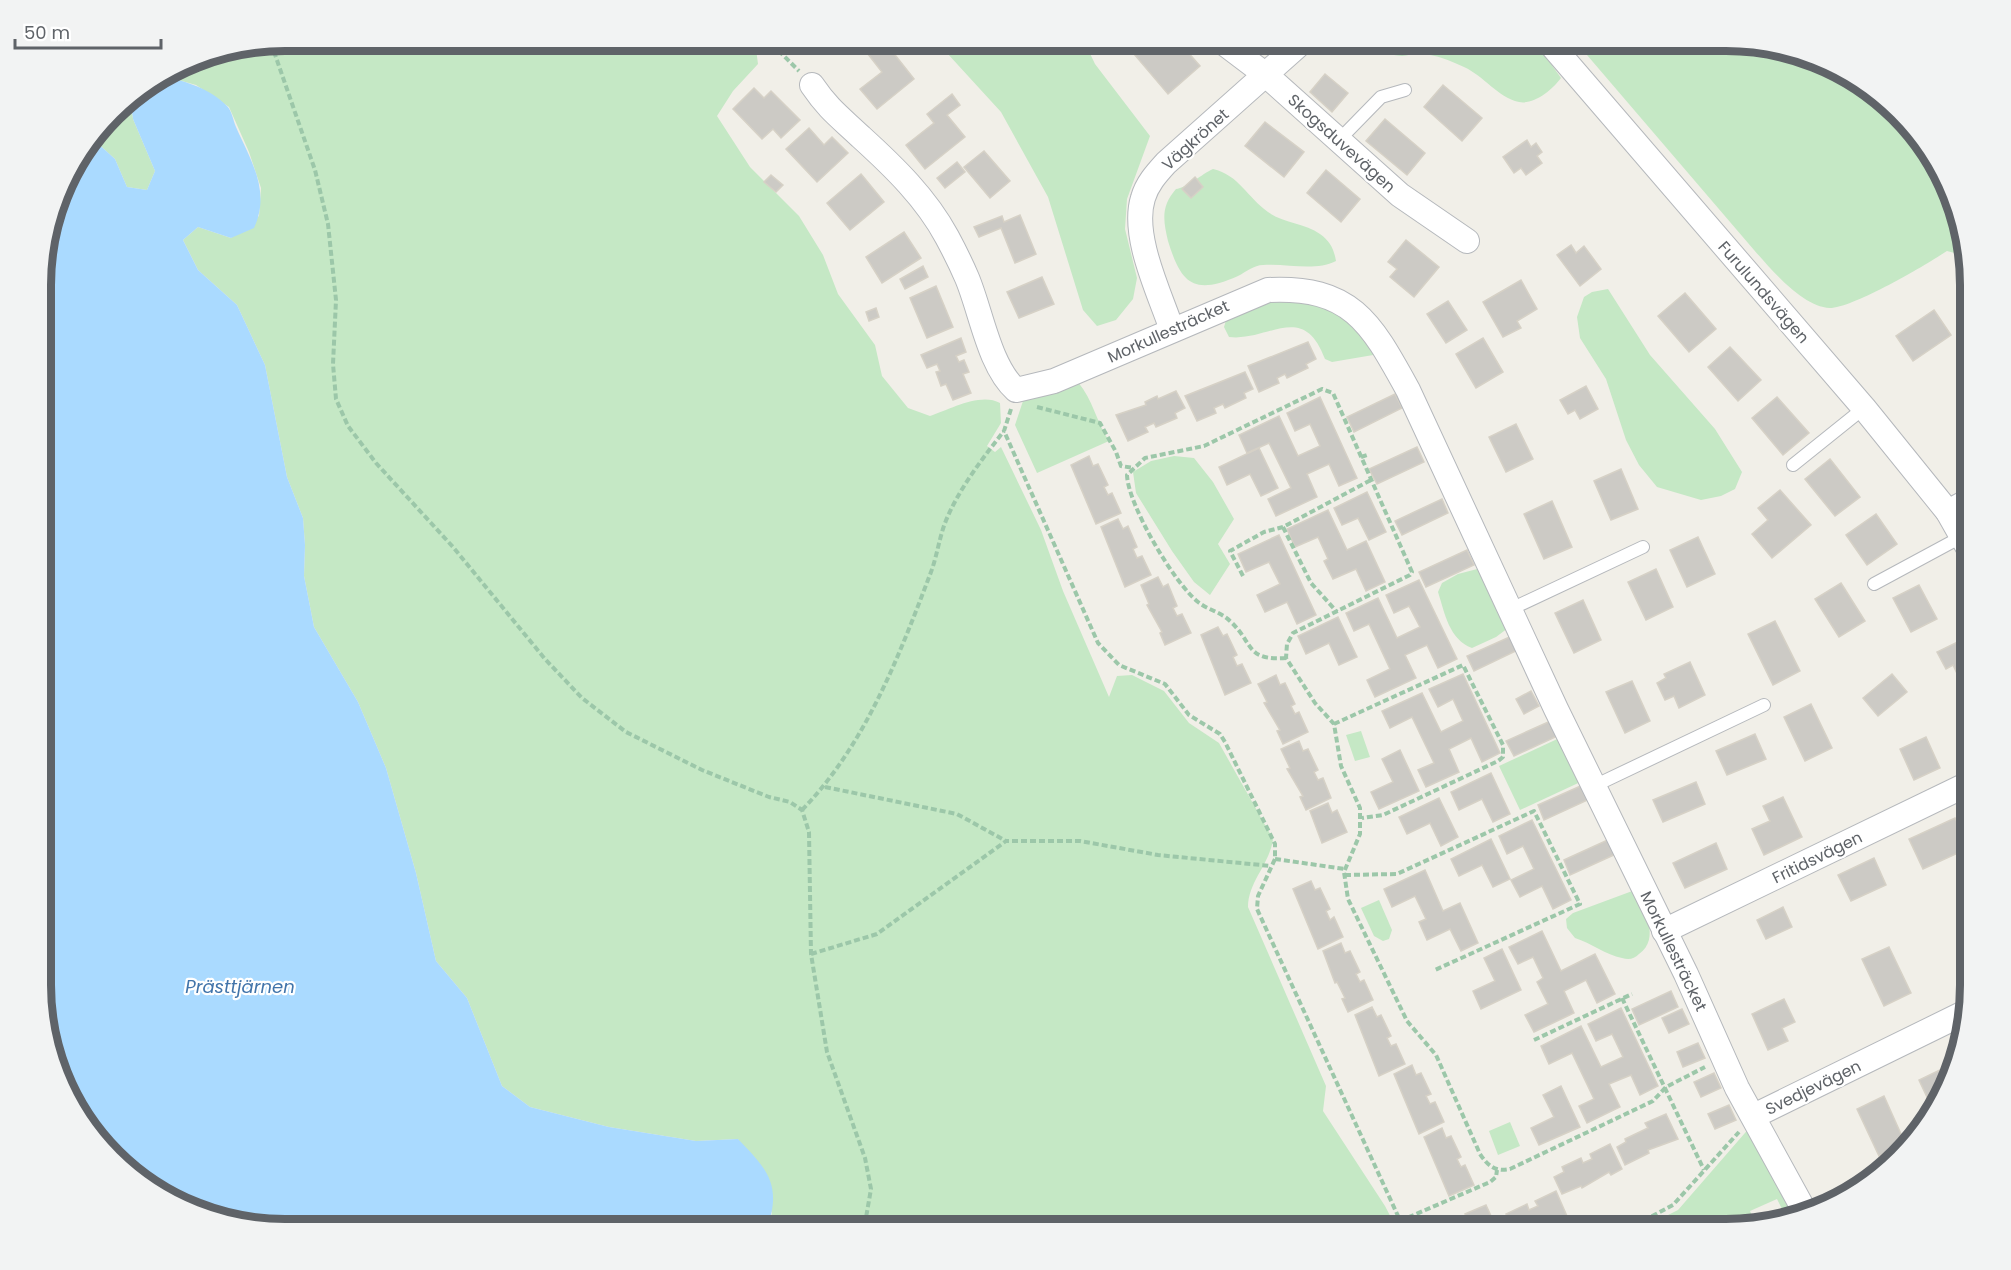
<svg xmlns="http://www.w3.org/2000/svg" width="2011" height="1270" viewBox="0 0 2011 1270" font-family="Poppins,sans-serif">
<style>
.green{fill:#c5e8c5}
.water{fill:#aadaff}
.building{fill:#cccac5;stroke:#d6d1c6;stroke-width:1.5}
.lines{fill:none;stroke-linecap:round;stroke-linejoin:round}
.service-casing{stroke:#b5b8bc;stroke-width:14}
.minor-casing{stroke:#b5b8bc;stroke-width:26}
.path{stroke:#9cc7a9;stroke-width:4;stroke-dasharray:6 3;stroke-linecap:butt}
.service{stroke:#fff;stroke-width:12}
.minor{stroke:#fff;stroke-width:24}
.labels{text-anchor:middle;stroke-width:4.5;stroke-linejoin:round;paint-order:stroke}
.street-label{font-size:16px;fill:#5f6368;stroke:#fff}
.water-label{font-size:18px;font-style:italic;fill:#4174aa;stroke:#fff}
.rim{fill:none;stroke:#5f6368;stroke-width:8}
</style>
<rect width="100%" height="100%" fill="#f1efe8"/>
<g class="green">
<path d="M 285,41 L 755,41 L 758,64 L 733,91 L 717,116 L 750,167 L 799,216 L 823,255 L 838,294 L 875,345 L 882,376 L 908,408 L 930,416 C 950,409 981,392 1000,403 L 1001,423 L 987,446 L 995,452 L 1001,447 L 1041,530 L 1063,591 L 1109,697 L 1117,676 L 1132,675 L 1164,691 L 1189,723 L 1219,743 L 1273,839 C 1270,864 1248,882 1248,907 L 1326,1086 L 1323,1111 L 1385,1206 L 1397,1229 L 767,1229 L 772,1213 L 738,1139 L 696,1141 L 609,1127 L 530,1107 L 502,1086 L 467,998 L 436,961 L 416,873 L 386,768 L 358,702 L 314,627 L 304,576 L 305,545 L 303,518 L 287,477 L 265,365 L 237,305 L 198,270 L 183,240 L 198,227 L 231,238 L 259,216 L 261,188 L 249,152 L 229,107 L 196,85 L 164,76 L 192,59 Z"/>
<polygon points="936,41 1084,41 1095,64 1150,136 1127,199 1125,229 1137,278 1133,299 1116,320 1097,326 1083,310 1048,197 1001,112"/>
<path d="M 1349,41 L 1530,41 L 1544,54 L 1561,78 C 1552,90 1534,105 1519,102 C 1497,97 1484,76 1464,67 C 1451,61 1435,54 1420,54 C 1414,53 1408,56 1402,56 C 1386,55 1363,48 1349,41 Z"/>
<path d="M 1575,41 L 1727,41 L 1790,49 L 1862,81 L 1938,163 L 1966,256 L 1947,251 C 1926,265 1853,308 1830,308 C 1802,307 1771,269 1754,250 Z"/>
<polygon points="130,97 133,119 155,171 147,190 127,187 115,159 94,140 123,101"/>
<path d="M 1213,169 C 1239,175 1247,197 1268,212 C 1283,223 1305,223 1320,234 C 1330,241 1334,249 1336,261 C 1314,272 1287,263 1263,265 C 1254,265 1246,272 1238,276 C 1193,296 1181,283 1168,241 C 1163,220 1161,206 1176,189 C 1186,188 1202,174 1213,169 Z"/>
<polygon points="1608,289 1650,355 1715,429 1742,472 1735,489 1721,496 1701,500 1657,487 1639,465 1626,440 1606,379 1580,338 1577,317 1584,297 1592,292"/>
<path d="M 1275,299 L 1331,301 L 1385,353 L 1332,362 L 1325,359 C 1303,300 1269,342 1229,337 L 1224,327 L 1227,317 Z"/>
<path d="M 1078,382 C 1093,400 1096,421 1109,441 L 1037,473 L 1015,425 L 1024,398 Z"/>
<polygon points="1174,456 1194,458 1213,482 1234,519 1218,544 1230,564 1210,595 1194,582 1172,551 1136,493 1133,472 1151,461"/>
<path d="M 1485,567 L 1508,628 L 1496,637 L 1472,648 C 1449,639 1445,614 1438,592 L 1442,583 L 1458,574 Z"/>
<polygon points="1361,731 1370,757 1355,761 1346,735"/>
<polygon points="1568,734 1589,778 1520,810 1499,766"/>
<path d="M 1635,890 C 1644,908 1661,939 1639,954 C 1634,959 1629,960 1622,958 C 1606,955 1591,943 1575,938 L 1567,928 L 1566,919 L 1573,913 Z"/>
<polygon points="1379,900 1392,930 1389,939 1383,941 1374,936 1361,908"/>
<polygon points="1510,1122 1520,1146 1498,1155 1489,1131"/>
<polygon points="1751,1126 1789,1209 1784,1213 1777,1199 1750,1211 1756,1225 1742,1229 1640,1229 1678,1210"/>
</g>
<path class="water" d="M 164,76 C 187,82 209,88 227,106 C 232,111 233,120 236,127 C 251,161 271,191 254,228 L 231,238 L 198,227 L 183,240 L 198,270 L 237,305 L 265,365 L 287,477 L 303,518 L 305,545 L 304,576 L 314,627 L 358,702 L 386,768 L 416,873 L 436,961 L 467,998 L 502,1086 L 530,1107 L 609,1127 L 696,1141 L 738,1139 C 768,1170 782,1185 767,1229 L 284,1229 L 206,1217 L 149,1189 L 73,1108 L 43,1017 L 43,253 L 66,176 L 94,140 L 115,159 L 127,187 L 147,190 L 155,171 L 133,119 L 130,97 Z"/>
<g class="building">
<polygon points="884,41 914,79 877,109 860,89 882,72 868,54"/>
<polygon points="1123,41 1178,41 1200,66 1168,94"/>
<polygon points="1325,74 1348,93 1332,112 1310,92"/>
<polygon points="1443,85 1482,118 1462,141 1424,107"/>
<polygon points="754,88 764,98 771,91 800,120 781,138 773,129 762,139 733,109"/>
<polygon points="952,94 960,105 947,115 965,137 925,169 906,145 934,123 927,114"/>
<polygon points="1385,119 1425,153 1407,175 1366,141"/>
<polygon points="1265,122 1304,152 1284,177 1245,146"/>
<polygon points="809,128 824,145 832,137 848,153 817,182 786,149"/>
<polygon points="1527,140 1531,147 1536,143 1542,152 1537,156 1542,163 1526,175 1521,168 1514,173 1503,157"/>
<polygon points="984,151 1010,181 990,198 964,167"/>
<polygon points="957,162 965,172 945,188 937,178"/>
<polygon points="1326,170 1360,199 1341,222 1307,193"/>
<polygon points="861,174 884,202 850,230 827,203"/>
<polygon points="771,175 783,185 776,192 764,182"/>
<polygon points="1195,177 1203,187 1191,198 1182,189"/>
<polygon points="1020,215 1036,254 1015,263 1001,228 979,237 974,227 1002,216 1004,222"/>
<polygon points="904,232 921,258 882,283 866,257"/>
<polygon points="1406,240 1439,267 1414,297 1390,277 1397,269 1388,262"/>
<polygon points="1571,245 1576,253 1584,246 1601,269 1580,286 1557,255"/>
<polygon points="923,266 928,277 905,289 900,279"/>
<polygon points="1042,277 1054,304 1019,318 1007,292"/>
<polygon points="1521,280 1537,309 1517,321 1521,328 1503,337 1483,302"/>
<polygon points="936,286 953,327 927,338 910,298"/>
<polygon points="1685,293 1716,329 1689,352 1658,316"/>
<polygon points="1448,301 1467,330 1446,343 1427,314"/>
<polygon points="876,308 879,317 869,321 866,312"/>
<polygon points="1934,310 1951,335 1913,361 1896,336"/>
<polygon points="961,338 966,352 956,356 959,362 964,360 969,372 963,374 971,393 953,400 946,384 941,386 936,372 940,371 937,364 927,368 921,355"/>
<polygon points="1483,338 1503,372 1476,388 1456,354"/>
<polygon points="1308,342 1316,359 1306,364 1308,368 1287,378 1285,374 1277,378 1279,383 1259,392 1248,366"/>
<polygon points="1730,347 1761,380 1738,401 1708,367"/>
<polygon points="1245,372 1253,389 1244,393 1246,398 1225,408 1223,404 1214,408 1216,413 1197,421 1185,396"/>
<polygon points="1586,386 1598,409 1580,419 1575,410 1568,414 1560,400"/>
<polygon points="1176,391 1185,408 1175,413 1177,418 1156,427 1154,423 1145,427 1148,432 1128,441 1116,415 1146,405 1145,402 1157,396 1158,399"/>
<polygon points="1395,394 1402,408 1354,432 1347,417"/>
<polygon points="1320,397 1357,478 1339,486 1329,464 1307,474 1317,497 1276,516 1268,499 1291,488 1269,443 1247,453 1239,435 1279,416 1298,456 1320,446 1310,424 1295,431 1287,413"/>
<polygon points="1777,397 1809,433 1783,455 1752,418"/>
<polygon points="1970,401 1970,426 1959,407"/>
<polygon points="1516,424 1533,459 1506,472 1489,437"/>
<polygon points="1417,447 1424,462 1377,484 1369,469"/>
<polygon points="1259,448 1278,488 1261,496 1250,474 1227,485 1219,467"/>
<polygon points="1089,456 1093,466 1098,464 1108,485 1104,487 1108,495 1112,493 1121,513 1096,524 1071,465"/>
<polygon points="1830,459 1860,497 1835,516 1805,479"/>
<polygon points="1621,469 1638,509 1611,520 1594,481"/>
<polygon points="1780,490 1811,525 1772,558 1752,534 1768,520 1758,508"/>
<polygon points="1367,492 1386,532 1369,540 1358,518 1342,525 1334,508"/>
<polygon points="1442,499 1448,513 1402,535 1395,521"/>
<polygon points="1552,501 1572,547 1544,559 1524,514"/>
<polygon points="1328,510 1347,550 1366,541 1385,582 1366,591 1356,569 1333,579 1324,561 1328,559 1318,537 1295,547 1287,529"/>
<polygon points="1876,514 1897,544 1867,565 1846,535"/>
<polygon points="1118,519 1123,529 1128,526 1137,547 1133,549 1137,558 1142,556 1151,575 1125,587 1101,527"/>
<polygon points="1279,535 1316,615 1297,624 1287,602 1265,612 1257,595 1280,584 1269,562 1246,572 1238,554"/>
<polygon points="1698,537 1715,574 1687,587 1670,550"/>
<polygon points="1467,550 1474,565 1426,587 1419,572"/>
<polygon points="1656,569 1673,607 1646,620 1628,582"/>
<polygon points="1158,577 1163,587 1168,584 1177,606 1173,608 1177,616 1182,614 1191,633 1165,645 1160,633 1162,632 1147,605 1149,604 1141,585"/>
<polygon points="1419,580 1457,659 1438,668 1427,645 1405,655 1416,678 1375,697 1367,680 1390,669 1369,624 1354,631 1346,613 1378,598 1397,638 1420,627 1409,606 1394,613 1386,595"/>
<polygon points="1841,583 1865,621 1839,637 1815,599"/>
<polygon points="1919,585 1937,619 1911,632 1893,598"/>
<polygon points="1583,600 1601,640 1574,653 1555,613"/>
<polygon points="1338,617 1357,657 1339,665 1329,643 1306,654 1298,636"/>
<polygon points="1775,621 1800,671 1773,685 1748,634"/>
<polygon points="1218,627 1223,636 1227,634 1237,655 1233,657 1237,666 1242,664 1251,683 1225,695 1201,635"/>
<polygon points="1514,635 1520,649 1474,671 1467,656"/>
<polygon points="1970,636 1970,677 1961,682 1953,665 1946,669 1937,652"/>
<polygon points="1690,662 1705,695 1679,708 1674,696 1665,700 1657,683 1666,678 1664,674"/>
<polygon points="1463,674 1500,753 1482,762 1471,738 1449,749 1459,772 1426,787 1418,770 1434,763 1412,717 1390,728 1382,711 1422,693 1441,732 1463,721 1453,699 1438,707 1429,689"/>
<polygon points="1892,674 1907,692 1878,716 1863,698"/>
<polygon points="1276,675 1280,685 1285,683 1295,704 1291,706 1295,714 1299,712 1308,732 1283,744 1277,731 1280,730 1264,703 1267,702 1258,684"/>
<polygon points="1632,681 1650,721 1625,733 1606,692"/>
<polygon points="1531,691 1539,706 1524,714 1516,699"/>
<polygon points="1811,704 1832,748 1805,761 1784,717"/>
<polygon points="1555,719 1562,734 1514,756 1506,741"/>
<polygon points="1755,734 1766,759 1727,775 1716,751"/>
<polygon points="1926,737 1940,768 1914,780 1900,749"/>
<polygon points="1299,741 1303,751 1308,749 1318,770 1314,772 1318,780 1323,778 1331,798 1306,810 1300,797 1303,796 1287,769 1290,768 1281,749"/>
<polygon points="1400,750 1419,791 1379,809 1371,792 1393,782 1382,759"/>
<polygon points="1491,773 1510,814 1493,822 1482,799 1459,810 1451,792"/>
<polygon points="1696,782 1705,804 1663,822 1653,800"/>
<polygon points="1585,784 1592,798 1544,820 1538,805"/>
<polygon points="1783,797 1802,837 1764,855 1752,829 1770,821 1763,806"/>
<polygon points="1439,798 1458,837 1441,846 1430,823 1407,834 1399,817"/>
<polygon points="1328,803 1332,813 1337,810 1347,832 1322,843 1310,811"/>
<polygon points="1955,818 1969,848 1923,869 1909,839"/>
<polygon points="1532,820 1571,900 1553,909 1542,886 1520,897 1511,880 1534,869 1523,846 1507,854 1499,836"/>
<polygon points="1612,838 1618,853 1570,875 1564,860"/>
<polygon points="1491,839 1510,879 1493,887 1482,865 1459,876 1451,859"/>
<polygon points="1716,843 1727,869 1685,888 1673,863"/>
<polygon points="1874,858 1886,885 1851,901 1838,875"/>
<polygon points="1425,870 1443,911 1460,903 1478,943 1461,951 1450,929 1427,940 1419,922 1426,919 1415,896 1392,907 1384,889"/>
<polygon points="1311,881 1315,890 1320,888 1330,909 1326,911 1330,920 1334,917 1343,937 1318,949 1293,889"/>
<polygon points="1783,907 1792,927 1766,939 1757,920"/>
<polygon points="1542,931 1561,971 1595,954 1615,994 1597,1003 1586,980 1564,991 1574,1013 1534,1032 1525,1015 1548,1004 1537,982 1543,978 1533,957 1518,964 1509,947"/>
<polygon points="1341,943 1345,953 1350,951 1360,972 1356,974 1360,982 1364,980 1373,1000 1348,1012 1342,999 1345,998 1337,982 1335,983 1323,951"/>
<polygon points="1889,947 1911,993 1884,1006 1862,959"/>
<polygon points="1502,949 1521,990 1481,1009 1473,991 1495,981 1484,958"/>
<polygon points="1671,991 1678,1007 1639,1025 1632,1009"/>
<polygon points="1784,999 1795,1022 1782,1028 1788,1041 1768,1050 1752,1014"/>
<polygon points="1372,1007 1377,1017 1381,1015 1391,1036 1387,1038 1391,1046 1396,1044 1405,1064 1379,1076 1355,1015"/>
<polygon points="1621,1008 1658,1086 1640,1095 1631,1075 1609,1084 1620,1107 1587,1123 1579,1106 1594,1099 1572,1053 1549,1064 1541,1046 1581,1026 1601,1067 1623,1057 1612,1034 1596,1041 1588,1024"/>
<polygon points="1682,1009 1689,1024 1669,1033 1662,1018"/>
<polygon points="1698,1043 1705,1058 1683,1067 1677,1052"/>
<polygon points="1412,1065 1416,1075 1421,1073 1431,1094 1426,1096 1430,1104 1435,1102 1444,1122 1419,1134 1394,1074"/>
<polygon points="1946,1067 1951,1077 1934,1112 1919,1080"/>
<polygon points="1714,1073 1721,1088 1701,1097 1694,1082"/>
<polygon points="1561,1086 1580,1127 1539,1145 1531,1128 1554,1117 1543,1095"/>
<polygon points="1884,1096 1905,1143 1879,1156 1857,1109"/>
<polygon points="1729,1105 1736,1120 1715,1129 1708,1114"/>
<polygon points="1666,1114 1678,1139 1648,1150 1649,1153 1625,1165 1617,1147 1626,1142 1625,1139 1648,1128 1645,1123"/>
<polygon points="1442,1128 1446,1138 1451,1136 1461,1157 1457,1159 1461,1167 1465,1165 1474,1185 1449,1196 1424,1137"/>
<polygon points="1610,1144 1622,1169 1611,1175 1609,1172 1582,1188 1581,1186 1562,1194 1554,1177 1564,1172 1562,1167 1581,1158 1583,1163 1592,1159 1590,1154"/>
<polygon points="1556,1191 1567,1216 1537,1229 1502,1229 1500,1223 1509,1219 1506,1214 1527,1204 1529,1210 1538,1206 1535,1201"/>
<polygon points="1486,1205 1497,1229 1461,1229 1458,1223 1467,1219 1465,1214"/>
</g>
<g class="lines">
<defs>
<g id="service">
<polyline points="1339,140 1381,97 1405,90"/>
<polyline points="1793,465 1864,408"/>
<polyline points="1874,584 1963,536"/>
<polyline points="1511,609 1643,547"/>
<polyline points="1594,786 1764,705"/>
</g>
<g id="minor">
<polyline points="1221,41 1266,75 1400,195 1467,241"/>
<polyline points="1548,41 1864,408 1948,512 1970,551"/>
<path d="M 812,85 C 829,110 840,117 861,137 C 894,167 926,198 947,237 C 954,250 961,264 967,278 C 981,311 989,366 1016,390 L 1054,381 L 1268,290 C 1352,286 1371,323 1408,390 L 1556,709 L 1686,974 L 1737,1088 L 1804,1210"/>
<path d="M 1172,330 C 1160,294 1131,236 1143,198 C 1147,184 1156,174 1166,163 L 1303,41"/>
<polyline points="1948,512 1970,500"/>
<polyline points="1664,931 1970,783"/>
<polyline points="1754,1116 1968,1011"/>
</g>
</defs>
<use href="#service" class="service-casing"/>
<use href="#minor" class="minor-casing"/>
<g class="path">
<polyline points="777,41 782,54 799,71"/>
<polyline points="271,43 315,170 328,224 336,300 333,364 336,399 348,426 376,463 453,547 545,659 582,698 626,732 702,770 769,797 790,802 802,810 809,832 811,954 827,1052 865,1158 871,1189 864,1229"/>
<polyline points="1037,407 1100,423 1116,452 1121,466 1134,468"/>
<polyline points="1011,409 1004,431 1098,643 1119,665 1165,684 1189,715 1220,734 1225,742 1275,844 1275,859 1258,896 1257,909 1404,1229"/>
<polyline points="1361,457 1367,455"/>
<polyline points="1283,527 1311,583 1337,612"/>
<polyline points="1961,571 1970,589"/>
<polyline points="1243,576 1230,551 1264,532 1283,527 1371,480"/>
<path d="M 1286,658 C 1245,661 1254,643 1230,621 C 1221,612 1208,610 1198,602 C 1174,583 1128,505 1127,475 L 1145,458 L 1204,446 L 1322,389 L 1333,393 L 1412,572 L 1410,575 L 1293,633 L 1287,644 L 1286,658 L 1315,703 L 1334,724 L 1341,766 L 1360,808 L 1360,834 L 1344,872 L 1348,899 L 1407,1021 L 1436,1055 L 1480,1154 C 1488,1166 1495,1172 1510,1169 L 1653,1101 L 1666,1087 L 1705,1067"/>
<polyline points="1334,724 1463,665 1503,745 1503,757 1498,761 1383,815 1362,818"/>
<polyline points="825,787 957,814 1006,841"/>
<path d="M 802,810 C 866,744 899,656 931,572 C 937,556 939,539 945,523 C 958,490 982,459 1004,431"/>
<polyline points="1275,859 1345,869"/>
<polyline points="1345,875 1397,874 1534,811 1580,904 1435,970"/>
<polyline points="811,954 877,934 1006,841 1080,841 1158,855 1271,866"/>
<polyline points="1622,998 1704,1170"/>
<polyline points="1534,1040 1632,994"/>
<polyline points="1400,1221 1490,1182 1496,1177 1497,1170"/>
<polyline points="1628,1229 1673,1205 1739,1132"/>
</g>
<use href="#service" class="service"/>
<use href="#minor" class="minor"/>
</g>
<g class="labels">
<g class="street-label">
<text transform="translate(1195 139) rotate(-42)" y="6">Vägkrönet</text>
<text transform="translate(1342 143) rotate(42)" y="6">Skogsduvevägen</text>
<text transform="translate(1764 292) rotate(49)" y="6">Furulundsvägen</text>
<text transform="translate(1168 331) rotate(-24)" y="6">Morkullesträcket</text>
<text transform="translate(1817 857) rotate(-26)" y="6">Fritidsvägen</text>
<text transform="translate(1674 951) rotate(64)" y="6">Morkullesträcket</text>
<text transform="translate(1813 1087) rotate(-26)" y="6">Svedjevägen</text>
</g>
<g class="water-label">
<text x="240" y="993">Prästtjärnen</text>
</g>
</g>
<path d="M0 0H2011V1270H0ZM285 51H1726A234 234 0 0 1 1960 285V985A234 234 0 0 1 1726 1219H285A234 234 0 0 1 51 985V285A234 234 0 0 1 285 51Z" fill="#f2f3f3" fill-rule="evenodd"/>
<path class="rim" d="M285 51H1726A234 234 0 0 1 1960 285V985A234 234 0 0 1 1726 1219H285A234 234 0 0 1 51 985V285A234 234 0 0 1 285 51Z"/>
<path d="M15 39v9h146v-9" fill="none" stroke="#5f6368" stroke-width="3"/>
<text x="24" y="39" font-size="18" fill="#5f6368" stroke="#ffffff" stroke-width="4.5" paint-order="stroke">50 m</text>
</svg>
